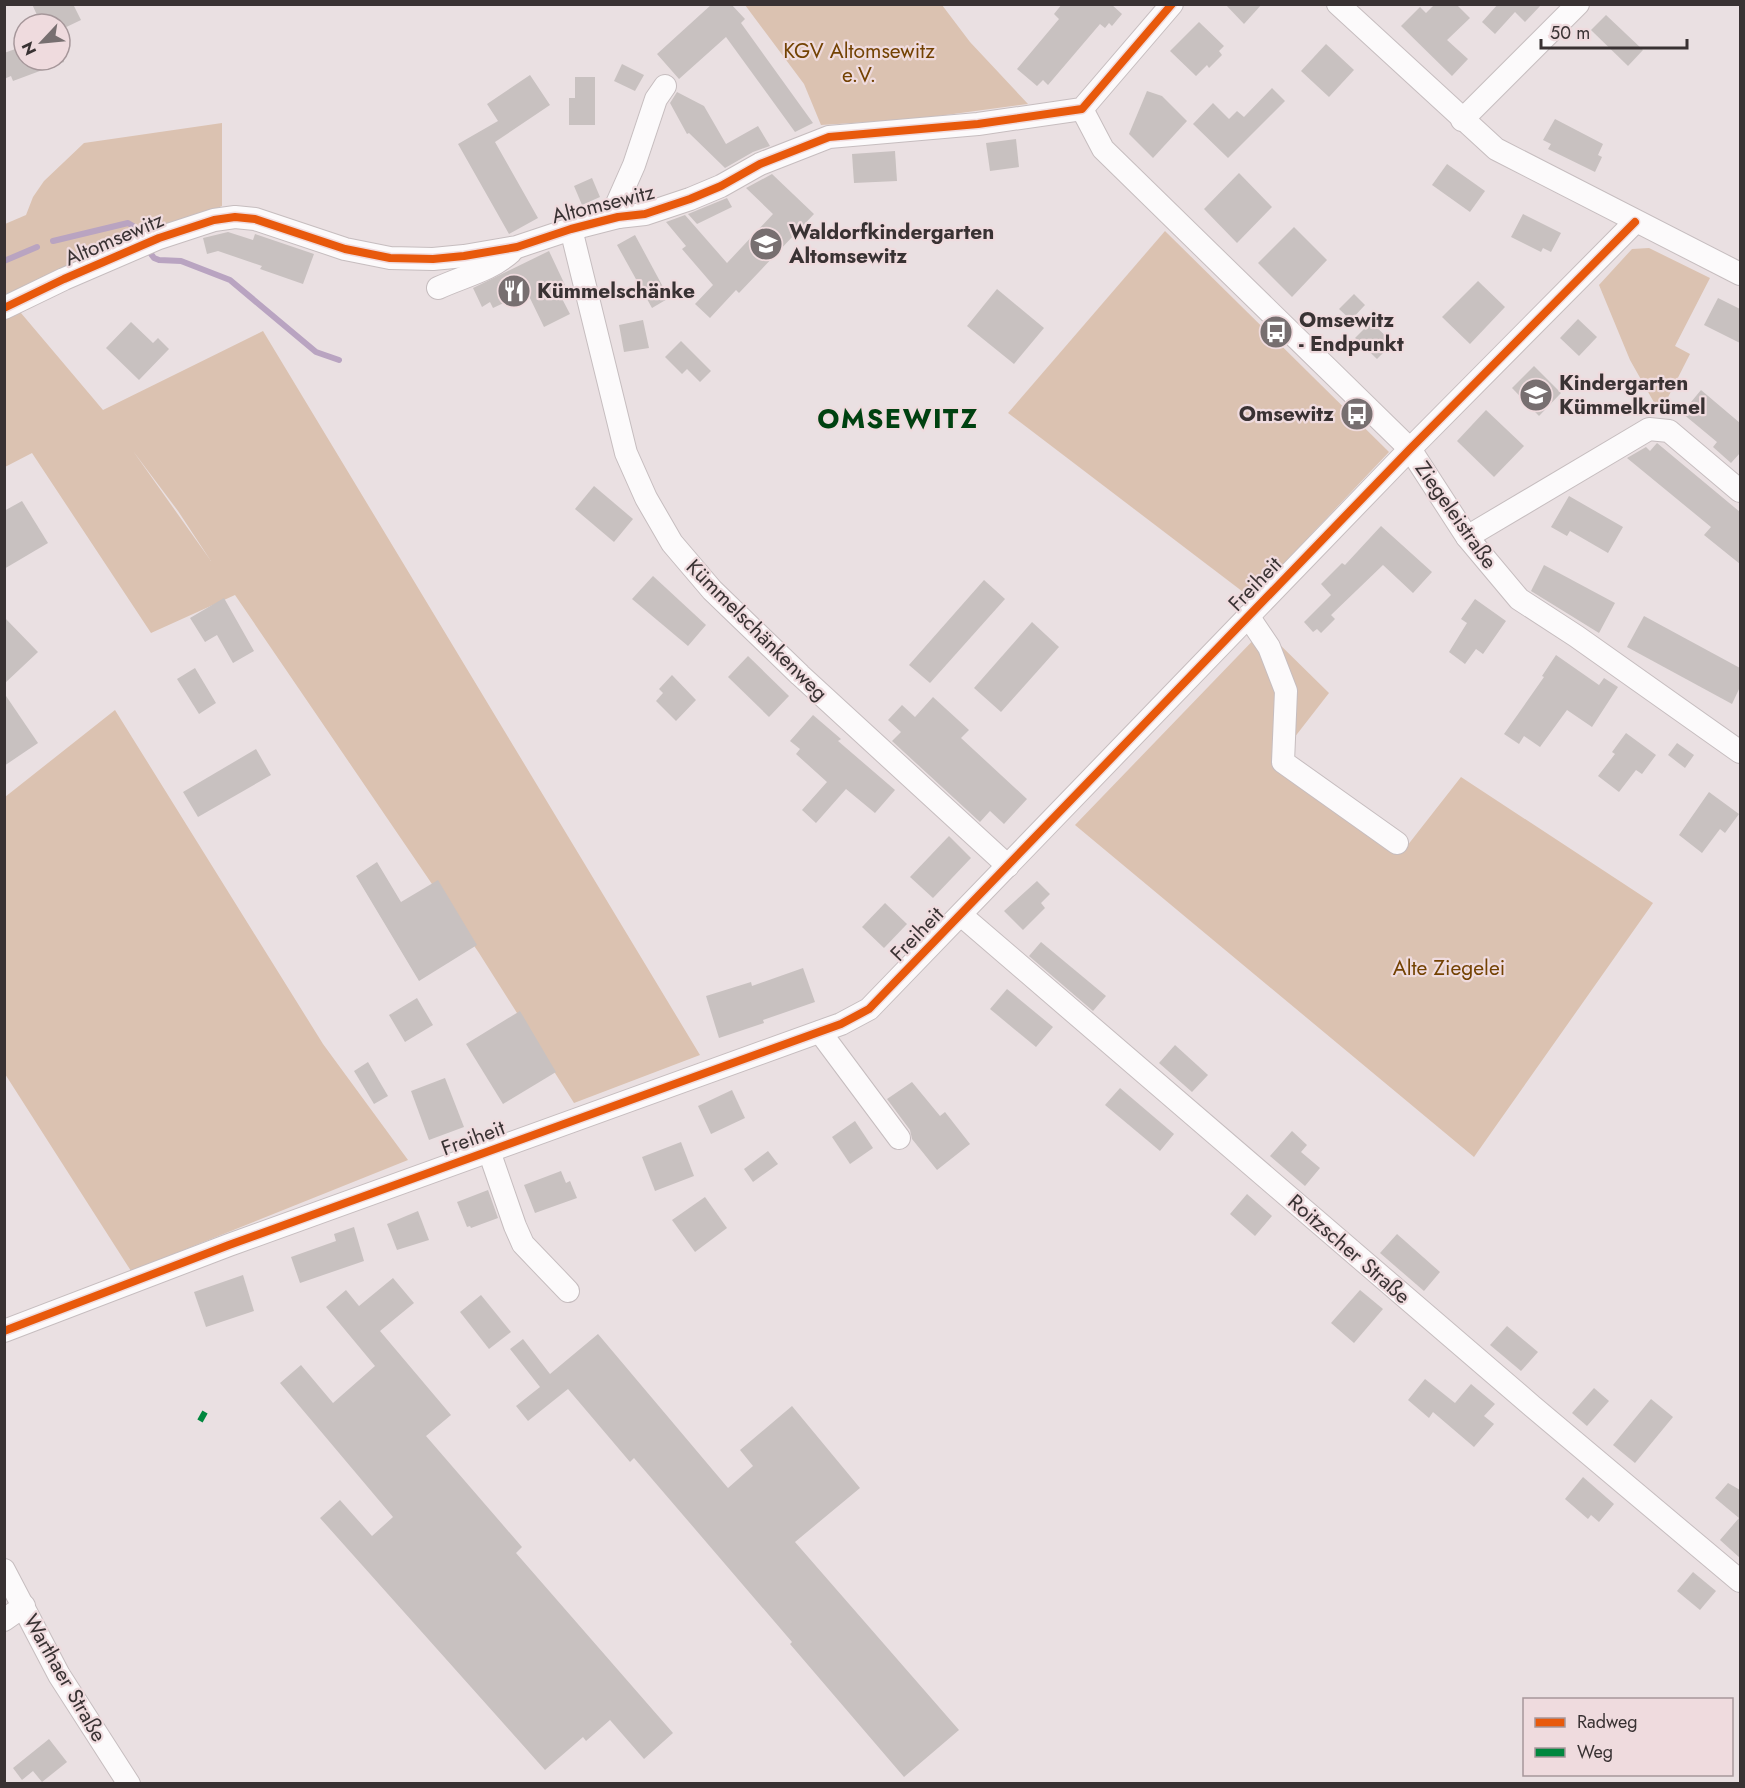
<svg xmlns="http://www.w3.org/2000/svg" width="1745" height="1788" viewBox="0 0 1745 1788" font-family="Jost,sans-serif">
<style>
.green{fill:#dbc2b1;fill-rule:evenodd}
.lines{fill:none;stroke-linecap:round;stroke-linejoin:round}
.stream{stroke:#b9a4c1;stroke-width:6}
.building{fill:#c8c1c0}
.minor-casing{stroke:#c6bdbf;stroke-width:24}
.minor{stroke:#fcfafb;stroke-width:22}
.quiet{stroke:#00873e;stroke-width:6;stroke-dasharray:12 6;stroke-linecap:butt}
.cycleway-casing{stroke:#efdbde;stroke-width:11}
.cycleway{stroke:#e8590c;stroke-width:8}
.labels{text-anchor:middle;stroke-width:4.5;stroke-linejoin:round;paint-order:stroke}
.park-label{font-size:21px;fill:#734203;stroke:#efdbde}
.street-label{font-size:21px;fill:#393233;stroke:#efdbde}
.poi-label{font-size:21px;font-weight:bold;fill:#393233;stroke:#efdbde;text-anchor:start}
.district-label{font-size:27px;font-weight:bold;letter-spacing:1.5px;fill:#004110;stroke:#efdbde}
</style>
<rect width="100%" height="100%" fill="#eae0e2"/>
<g class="green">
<polygon points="745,5 942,5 970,42 1028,104 916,119 821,125 804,84"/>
<path d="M 222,123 L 222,206 L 10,300 L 103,410 L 263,331 L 700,1055 L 574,1103 L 479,953 L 235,595 L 151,633 L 32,453 L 5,467 L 5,224 L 26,215 L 33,197 L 44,181 L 84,143 ZM 133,451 L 178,511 L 211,561 Z"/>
<polygon points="1165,231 1389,452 1251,598 1008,413"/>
<polygon points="1649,248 1710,278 1675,346 1690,354 1660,413 1630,360 1599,285 1632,249"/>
<polygon points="1264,629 1329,693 1287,747 1296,763 1407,846 1461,777 1653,903 1474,1157 1075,825"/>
<polygon points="115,710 323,1044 408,1160 131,1271 5,1074 5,797"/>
</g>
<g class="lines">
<g class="stream">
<polyline points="53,241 128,223 140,230"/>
<polyline points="151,254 154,258 159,260 181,261 230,280 316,352 339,360"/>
<polyline points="4,261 37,247"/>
</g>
</g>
<g class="building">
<polygon points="32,4 73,4 81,20 60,30 60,24 41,24"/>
<polygon points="712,4 731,4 745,19 741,23 813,123 795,132 726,37 679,79 657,54"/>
<polygon points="1062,4 1111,4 1122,14 1112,26 1109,23 1105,28 1100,24 1048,85 1043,80 1037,86 1017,69 1059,19 1054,14"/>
<polygon points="1225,4 1262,4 1244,24"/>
<polygon points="1435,4 1456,4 1470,18 1447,40 1468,59 1452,76 1401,26 1420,7 1426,13"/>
<polygon points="1498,4 1542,4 1525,22 1515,12 1495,34 1482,22"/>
<polygon points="1606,15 1643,50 1628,66 1591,30"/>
<polygon points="1199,22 1224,46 1219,51 1222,55 1209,68 1207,65 1196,76 1170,51"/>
<polygon points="1326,44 1354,70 1329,97 1301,71"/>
<polygon points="24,46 24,60 64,60 64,62 13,81 11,76 4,79 4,53"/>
<polygon points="622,64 644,75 635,91 614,81"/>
<polygon points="530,75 550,105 495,142 538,218 509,234 458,144 498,121 487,104"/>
<polygon points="575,77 595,77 595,125 569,125 569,98 575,98"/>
<polygon points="1272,88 1285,101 1228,158 1193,124 1213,103 1229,119 1237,111 1244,117"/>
<polygon points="1147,91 1162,96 1187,121 1153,158 1129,134"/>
<polygon points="677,92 704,106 726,144 758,126 770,146 753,152 725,168 689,133 687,134 670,103"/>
<polygon points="1555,119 1603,144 1598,155 1602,157 1595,172 1548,149 1551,144 1543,140"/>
<polygon points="1016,139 1019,167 990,171 986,143"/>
<polygon points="895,151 897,181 854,183 852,154"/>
<polygon points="1447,164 1485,191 1470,212 1432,185"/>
<polygon points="1239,173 1272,207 1237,243 1204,209"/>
<polygon points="772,174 814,214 739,293 736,290 710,318 695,304 713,285 682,249 686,246 666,222 685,215 727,263 773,214 746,188"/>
<polygon points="592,178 600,197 582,205 574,186"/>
<polygon points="727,198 732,207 697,224 688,214"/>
<polygon points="1523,214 1561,233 1551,252 1543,248 1541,252 1511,237"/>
<polygon points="1294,227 1327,260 1292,297 1258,263"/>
<polygon points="228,232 253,240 255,234 314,254 303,284 260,269 262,266 218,251 207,254 203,238"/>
<polygon points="635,235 669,298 652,308 617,245"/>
<polygon points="549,251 565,285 557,289 570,314 544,327 527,292 493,308 490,302 482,307 473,288"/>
<polygon points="1478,281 1505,307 1470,344 1442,317"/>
<polygon points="997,289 1044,328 1014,364 967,326"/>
<polygon points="1354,294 1365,305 1351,320 1339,309"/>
<polygon points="1718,298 1740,309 1740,343 1704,325"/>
<polygon points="1578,319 1597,337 1579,356 1560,338"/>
<polygon points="643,320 649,348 624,352 619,325"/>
<polygon points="131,322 153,343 158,338 169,349 139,380 106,348"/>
<polygon points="1371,322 1393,343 1377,359 1355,338"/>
<polygon points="681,341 711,371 700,382 687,369 682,374 665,357"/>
<polygon points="1534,366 1561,393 1539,416 1512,388"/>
<polygon points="1701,390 1740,423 1740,453 1731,463 1713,447 1717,442 1682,413"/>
<polygon points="1486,410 1524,446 1494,477 1457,441"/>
<polygon points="1657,443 1740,512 1740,564 1704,535 1711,527 1627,458 1646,447 1650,451"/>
<polygon points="594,486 633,519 614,542 575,509"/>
<polygon points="1569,496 1623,527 1608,553 1570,531 1567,536 1551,527"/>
<polygon points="22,501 48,543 4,569 4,511"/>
<polygon points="1381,526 1432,572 1413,593 1383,565 1331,615 1335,619 1321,633 1317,629 1313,632 1304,622 1331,595 1321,584 1342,563 1345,565"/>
<polygon points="1544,565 1615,603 1599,633 1531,591"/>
<polygon points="653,576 706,625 688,646 632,599"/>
<polygon points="984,580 1005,599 930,683 909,665"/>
<polygon points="224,598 254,651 233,663 217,635 205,642 190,618"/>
<polygon points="1475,599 1506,621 1483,654 1476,649 1465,664 1449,652 1467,623 1461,619"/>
<polygon points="1644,616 1740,668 1740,687 1732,704 1627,647"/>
<polygon points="4,617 38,652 4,684"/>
<polygon points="1032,622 1059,647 1001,712 974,688"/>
<polygon points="1556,655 1599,685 1604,678 1618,687 1592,727 1567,710 1540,747 1524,736 1519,744 1504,734 1544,677 1542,676"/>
<polygon points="748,656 789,696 769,717 728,677"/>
<polygon points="195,668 216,703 199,714 177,679"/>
<polygon points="672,675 696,700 676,721 656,701 663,693 659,689"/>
<polygon points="4,693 38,743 4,766"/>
<polygon points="933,697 969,730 961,738 1027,799 1004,824 990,811 980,822 892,741 901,732 888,720 902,705 915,717"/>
<polygon points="813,715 841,739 838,741 895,790 875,813 846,789 816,823 802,810 827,782 796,754 800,749 790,741"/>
<polygon points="1626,733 1656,755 1642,774 1636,770 1619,792 1598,776 1615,754 1612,752"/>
<polygon points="1677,743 1694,755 1685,768 1668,755"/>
<polygon points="256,749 271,775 198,817 183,792"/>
<polygon points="1709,792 1739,814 1725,833 1720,829 1702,853 1679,835"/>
<polygon points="949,836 971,858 933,898 910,877"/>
<polygon points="377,862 401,902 438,880 477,945 419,981 356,876"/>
<polygon points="1037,881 1050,894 1041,903 1045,908 1023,930 1004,911"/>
<polygon points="885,903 907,924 884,948 862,927"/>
<polygon points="1041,942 1106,996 1093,1011 1029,956"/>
<polygon points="803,968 815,1002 763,1020 764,1023 719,1038 706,996 751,982 752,986"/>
<polygon points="1007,989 1053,1027 1036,1047 990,1009"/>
<polygon points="417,998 433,1025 405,1042 389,1015"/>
<polygon points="520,1011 556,1072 503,1104 466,1044"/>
<polygon points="1175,1045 1208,1075 1192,1092 1159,1063"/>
<polygon points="368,1062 388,1096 374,1104 354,1071"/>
<polygon points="445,1078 464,1127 429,1140 411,1091"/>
<polygon points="912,1082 940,1116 945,1112 970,1144 937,1170 912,1139 910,1130 887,1099"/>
<polygon points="1120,1088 1174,1134 1160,1151 1105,1105"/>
<polygon points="732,1090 745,1118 711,1134 698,1106"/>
<polygon points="855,1121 873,1148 850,1164 832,1137"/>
<polygon points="1292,1131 1307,1145 1301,1152 1320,1168 1305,1186 1270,1156"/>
<polygon points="681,1142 694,1176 655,1191 642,1157"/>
<polygon points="768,1151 778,1164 753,1182 744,1169"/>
<polygon points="561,1171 566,1183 570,1181 577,1198 535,1213 524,1185"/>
<polygon points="488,1190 498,1218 471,1228 470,1226 467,1227 457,1202"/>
<polygon points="1247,1194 1272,1216 1255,1236 1230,1214"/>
<polygon points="705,1197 727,1228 695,1252 672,1220"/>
<polygon points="418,1211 429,1240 397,1250 387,1224"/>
<polygon points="354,1227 364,1261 300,1283 291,1257 336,1241 334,1234"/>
<polygon points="1397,1234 1440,1272 1424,1291 1380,1253"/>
<polygon points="243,1275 254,1311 206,1327 194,1292"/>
<polygon points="393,1278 414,1303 380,1331 451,1415 426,1436 522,1547 516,1553 673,1733 644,1759 610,1720 586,1741 583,1737 545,1770 320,1518 340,1500 372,1536 393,1517 280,1383 301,1365 333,1403 375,1366 326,1307 346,1290 359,1306"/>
<polygon points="1360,1290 1383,1309 1354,1343 1331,1323"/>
<polygon points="481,1295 511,1332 489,1349 460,1312"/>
<polygon points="1507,1326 1538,1352 1521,1371 1490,1345"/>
<polygon points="598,1334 728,1488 753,1466 740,1450 792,1406 860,1488 795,1542 959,1730 904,1777 790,1644 792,1642 634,1458 630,1462 568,1389 528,1421 516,1406 540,1387 510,1349 523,1339 550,1374"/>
<polygon points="1425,1379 1455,1403 1471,1384 1495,1404 1484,1416 1494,1424 1474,1447 1433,1412 1429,1418 1408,1400"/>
<polygon points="1594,1388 1609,1401 1587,1426 1572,1413"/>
<polygon points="1651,1399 1673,1417 1635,1463 1613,1445"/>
<polygon points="1583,1477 1614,1504 1599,1522 1591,1515 1588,1519 1565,1499"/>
<polygon points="1728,1483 1740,1490 1740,1558 1720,1540 1739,1518 1715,1498"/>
<polygon points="1693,1572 1716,1591 1700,1610 1677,1591"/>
<polygon points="49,1739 67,1762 42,1782 33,1771 22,1780 13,1768"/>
</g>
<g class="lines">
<defs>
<g id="minor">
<polyline points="1338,4 1496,149 1740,274"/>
<polyline points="1082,109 1103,149 1410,449 1467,537 1519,599 1576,636 1740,752"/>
<polyline points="1462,120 1578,4"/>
<polyline points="618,217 615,208 634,165 656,99 665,86"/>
<polyline points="571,229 626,453 646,498 672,543 712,590 800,675 1008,866"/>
<path d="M 438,288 C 464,276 490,271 511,252"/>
<polyline points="4,308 64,279 159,238 214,220 235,217 255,219 345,249 390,258 433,259 464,256 517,247 571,229 618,217 645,214 690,199 721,186 760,164 829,137 978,124 1082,109 1172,4"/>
<polyline points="1467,537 1649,429 1669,431 1740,491"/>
<polyline points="1248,616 1269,647 1286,691 1283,762 1397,843"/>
<polyline points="961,915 1532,1406 1740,1581"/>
<polyline points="820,1032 899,1138"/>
<polyline points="489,1151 515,1226 523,1244 568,1291"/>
<polyline points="4,1331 229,1245 841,1024 869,1009 1410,449 1635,222"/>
<polyline points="4,1570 59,1675 129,1784"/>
<polyline points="4,1620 24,1606"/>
</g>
</defs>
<use href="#minor" class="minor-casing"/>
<use href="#minor" class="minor"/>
<polyline class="quiet" points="200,1421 205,1412"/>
<defs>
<g id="cycleway">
<polyline points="4,308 64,279 159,238 214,220 235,217 255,219 345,249 390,258 433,259 464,256 517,247 571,229 618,217 645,214 690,199 721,186 760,164 829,137 978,124 1082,109 1172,4"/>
<polyline points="4,1331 229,1245 841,1024 869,1009 1410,449 1635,222"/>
</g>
</defs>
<use href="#cycleway" class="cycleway-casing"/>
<use href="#cycleway" class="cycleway"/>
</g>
<defs>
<symbol id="school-disc" viewBox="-11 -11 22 22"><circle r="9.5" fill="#776f70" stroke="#efdbde"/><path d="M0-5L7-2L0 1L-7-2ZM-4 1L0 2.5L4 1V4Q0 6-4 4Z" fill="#fff"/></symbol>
<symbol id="restaurant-disc" viewBox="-11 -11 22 22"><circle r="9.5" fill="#776f70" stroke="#efdbde"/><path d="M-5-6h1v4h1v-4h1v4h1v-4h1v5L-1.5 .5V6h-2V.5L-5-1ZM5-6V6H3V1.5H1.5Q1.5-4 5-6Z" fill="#fff"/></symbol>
<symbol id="bus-disc" viewBox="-11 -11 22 22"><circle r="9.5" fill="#776f70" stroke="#efdbde"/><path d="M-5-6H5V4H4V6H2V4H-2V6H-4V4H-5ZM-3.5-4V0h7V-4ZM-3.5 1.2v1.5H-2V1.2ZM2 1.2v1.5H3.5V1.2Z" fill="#fff"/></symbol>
</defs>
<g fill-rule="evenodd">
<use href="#school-disc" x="747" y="225" width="38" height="38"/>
<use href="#restaurant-disc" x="495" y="272" width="38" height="38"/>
<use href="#bus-disc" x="1257" y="313" width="38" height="38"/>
<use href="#school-disc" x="1517" y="376" width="38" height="38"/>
<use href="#bus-disc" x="1338" y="395" width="38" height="38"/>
</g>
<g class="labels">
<g class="park-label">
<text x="859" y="58">KGV Altomsewitz<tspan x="859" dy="24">e.V.</tspan></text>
<text x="1449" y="975">Alte Ziegelei</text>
</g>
<g class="street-label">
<text transform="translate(603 204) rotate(-14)" y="7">Altomsewitz</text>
<text transform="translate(114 239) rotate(-23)" y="7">Altomsewitz</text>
<text transform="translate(1456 515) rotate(55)" y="7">Ziegeleistraße</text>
<text transform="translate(1255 584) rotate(-46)" y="7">Freiheit</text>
<text transform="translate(757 630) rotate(45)" y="7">Kümmelschänkenweg</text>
<text transform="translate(917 934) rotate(-46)" y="7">Freiheit</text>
<text transform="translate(473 1138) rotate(-20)" y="7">Freiheit</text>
<text transform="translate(1349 1249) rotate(41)" y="7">Roitzscher Straße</text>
<text transform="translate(65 1678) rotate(60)" y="7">Warthaer Straße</text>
</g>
<g class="poi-label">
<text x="789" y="239">Waldorfkindergarten<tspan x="789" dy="24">Altomsewitz</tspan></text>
<text x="537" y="298">Kümmelschänke</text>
<text x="1299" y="327">Omsewitz<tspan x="1299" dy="24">- Endpunkt</tspan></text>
<text x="1559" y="390">Kindergarten<tspan x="1559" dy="24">Kümmelkrümel</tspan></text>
<text x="1334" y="421" text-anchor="end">Omsewitz</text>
</g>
<g class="district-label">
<text x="898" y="428">OMSEWITZ</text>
</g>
</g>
<rect width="1745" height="1788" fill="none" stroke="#393233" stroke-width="12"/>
<rect x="1523" y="1698" width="210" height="78" fill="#efdbde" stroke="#a6979a" stroke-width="1.5"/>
<rect x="1535" y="1718" width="30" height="9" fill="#e8590c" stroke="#a6979a" stroke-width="1.5"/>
<text x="1577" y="1728" font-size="18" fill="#393233">Radweg</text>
<rect x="1535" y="1748" width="30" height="9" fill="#00873e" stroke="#a6979a" stroke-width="1.5"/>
<text x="1577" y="1758" font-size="18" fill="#393233">Weg</text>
<g transform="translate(42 42) rotate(244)"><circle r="28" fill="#efdbde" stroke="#a6979a" stroke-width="1.5"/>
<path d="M0-4.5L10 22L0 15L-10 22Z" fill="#776f70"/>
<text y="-9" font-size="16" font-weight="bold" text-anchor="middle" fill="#393233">N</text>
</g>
<path d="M1541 39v9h146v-9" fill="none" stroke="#393233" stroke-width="3"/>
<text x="1550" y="39" font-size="18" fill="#393233" stroke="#efdbde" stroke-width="4.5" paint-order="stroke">50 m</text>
</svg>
